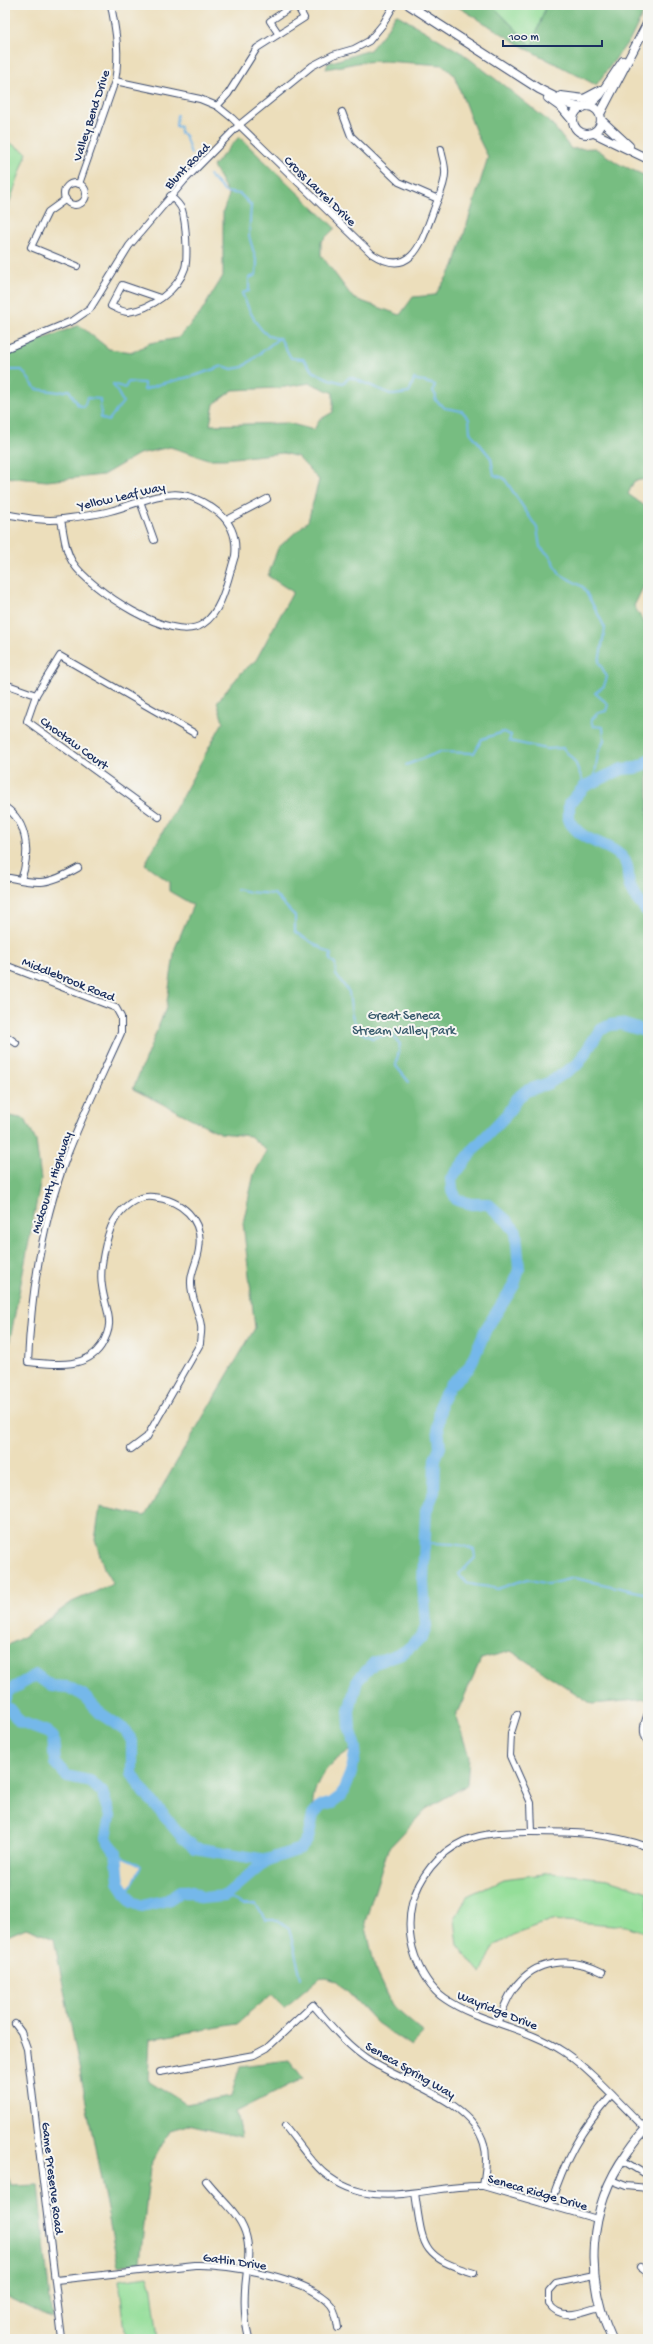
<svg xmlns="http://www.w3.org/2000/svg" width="653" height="2344" viewBox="0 0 653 2344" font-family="'Gochi Hand',sans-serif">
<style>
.green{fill:#94de99;stroke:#58867c}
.forest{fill:#77bd81;stroke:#497670;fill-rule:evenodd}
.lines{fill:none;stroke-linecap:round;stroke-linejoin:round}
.stream{stroke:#75b8ea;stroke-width:2}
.river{stroke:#75b8ea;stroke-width:12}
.minor-casing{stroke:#3a496c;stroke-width:8}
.tertiary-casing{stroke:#3a496c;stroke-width:10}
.minor{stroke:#fff;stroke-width:6}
.tertiary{stroke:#fff;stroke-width:8}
.labels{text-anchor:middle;stroke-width:4;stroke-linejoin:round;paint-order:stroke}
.street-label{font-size:13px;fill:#1b2f5e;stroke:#f6f6f2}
.park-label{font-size:13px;fill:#395b6d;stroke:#f6f6f2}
</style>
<rect width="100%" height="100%" fill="#f6f6f2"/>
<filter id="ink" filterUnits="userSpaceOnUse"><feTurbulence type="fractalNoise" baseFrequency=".025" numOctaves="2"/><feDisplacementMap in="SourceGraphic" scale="8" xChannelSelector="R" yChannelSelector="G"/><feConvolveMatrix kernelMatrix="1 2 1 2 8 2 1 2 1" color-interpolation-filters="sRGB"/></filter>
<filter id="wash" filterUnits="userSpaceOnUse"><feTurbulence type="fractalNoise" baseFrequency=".012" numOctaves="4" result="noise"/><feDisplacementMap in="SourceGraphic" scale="16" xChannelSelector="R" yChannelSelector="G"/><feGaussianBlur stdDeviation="0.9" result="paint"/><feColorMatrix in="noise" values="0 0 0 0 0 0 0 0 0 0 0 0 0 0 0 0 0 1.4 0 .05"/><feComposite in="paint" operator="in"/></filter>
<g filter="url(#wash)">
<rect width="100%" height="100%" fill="#ecdebb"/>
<g class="green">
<polygon points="492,5 546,5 532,46"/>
<polygon points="5,140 27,153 5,215"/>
<polygon points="551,1873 608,1879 648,1892 648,1933 626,1926 552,1920 521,1931 494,1946 481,1974 458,1945 455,1919 467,1896 503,1879"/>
<polygon points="148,2276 152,2289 158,2339 126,2339 119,2280"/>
</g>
<g class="forest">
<polygon points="455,5 492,5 532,46 546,5 647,5 631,38 596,85 527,49"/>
<path d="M 396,14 L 462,53 L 507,88 L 552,124 L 571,149 L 595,148 L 619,164 L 648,177 L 648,479 L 634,481 L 628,494 L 646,507 L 648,528 L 641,551 L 648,560 L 648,577 L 634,606 L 648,629 L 648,1179 L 640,1191 L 648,1216 L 648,1699 L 592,1704 L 511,1651 L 481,1659 L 456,1715 L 469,1757 L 467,1785 L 426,1809 L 388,1849 L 365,1922 L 376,1972 L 392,2006 L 424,2033 L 411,2046 L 377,2023 L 337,1981 L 321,1977 L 284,2008 L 272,1994 L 237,2024 L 150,2039 L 148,2080 L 186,2104 L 231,2096 L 240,2066 L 289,2060 L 303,2078 L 236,2112 L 241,2137 L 188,2125 L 170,2130 L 150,2167 L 140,2262 L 118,2266 L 54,1939 L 26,1928 L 5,1937 L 5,1647 L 26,1635 L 72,1602 L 113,1584 L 105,1571 L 95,1540 L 100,1507 L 145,1516 L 255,1328 L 243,1223 L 254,1174 L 267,1151 L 250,1136 L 220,1133 L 133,1089 L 166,1008 L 175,948 L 193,905 L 169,891 L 169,882 L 145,864 L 223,722 L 217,702 L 241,673 L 256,660 L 293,592 L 268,576 L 278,548 L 308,521 L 319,480 L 298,457 L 283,453 L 224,459 L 208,459 L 170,447 L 139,454 L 103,475 L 47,481 L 5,477 L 5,354 L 79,325 L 109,349 L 133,352 L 150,343 L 178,338 L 200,314 L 223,276 L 223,212 L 229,195 L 213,166 L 239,137 L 335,228 L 321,242 L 321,255 L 353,298 L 400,315 L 413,297 L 435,295 L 454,266 L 488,157 L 477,135 L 454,75 L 443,65 L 384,61 L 362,62 L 326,69 L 328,63 L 370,50 L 385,32 ZM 310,383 L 333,393 L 333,412 L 319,420 L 314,430 L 288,423 L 210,425 L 214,404 L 233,390 L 279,388 ZM 356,1747 L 352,1770 L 341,1796 L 332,1803 L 321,1806 L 313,1814 C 310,1782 329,1761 356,1747 ZM 116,1853 C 124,1859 133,1859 141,1866 L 128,1895 L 119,1882 Z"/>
<polygon points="5,1115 25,1119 36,1141 41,1179 8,1350 5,1354"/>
<polygon points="5,2168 11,2186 38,2185 52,2319 5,2296"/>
</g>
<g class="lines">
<g class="stream">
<polyline points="177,115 176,126 181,127 180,133 185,135 191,154"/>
<path d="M 209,175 L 225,192 L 240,194 L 251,205 L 249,236 L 257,263 L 256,275 L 249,278 L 249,291 L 242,293 C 248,307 260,341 280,338 L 291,358 L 303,359 L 314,372 L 329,379 L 343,383 L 350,377 L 393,395 L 409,393 L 414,379 L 435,385 L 433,391 L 436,396 L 435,400 L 445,408 L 462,411 L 469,419 L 470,432 L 491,458 L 494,475 L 504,478 L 537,528 L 540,547 L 550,556 L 560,574 L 583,587 L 598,614 L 605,628 L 599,662 L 607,677 L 604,686 L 595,693 L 608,704 L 606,711 L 598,713 L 591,720 L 593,726 L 603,727 L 604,741 L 598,753 L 594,781"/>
<polyline points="5,370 22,370 36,389 59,392 69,390 78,405 84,407 87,398 100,399 101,418 108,421 123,402 113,384 125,388 128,382 144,383 144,390 160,384 197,375 223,366 232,369 243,367 279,338"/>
<polyline points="406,765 440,752 474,753 482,739 503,732 511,735 509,741 546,749 563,748 575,762 585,786"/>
<polyline points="237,889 249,892 274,894 295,916 295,932 331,954 330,960 335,963 336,975 349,992 352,1016 359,1031 372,1038 391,1034 400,1044 396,1066 409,1082"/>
<path d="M 426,1543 C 442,1544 459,1542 474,1550 L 475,1558 L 459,1574 C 468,1590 482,1583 497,1589 L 527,1579 L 548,1584 L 574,1578 L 648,1594"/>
<path d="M 116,1853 C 124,1859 133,1859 141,1866 L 128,1895"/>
<polyline points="225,1896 242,1904 256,1904 265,1920 278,1920 289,1928 301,1978"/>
</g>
<g class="river">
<path d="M 648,760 L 646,763 L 635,768 L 622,769 L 585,786 L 569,804 L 569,821 C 586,846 605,840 622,857 C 631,867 626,876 630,887 C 634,895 642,906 648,912"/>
<polyline points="5,1699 8,1691 36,1675 51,1686 68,1687 83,1695 100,1713 126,1731 132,1741 132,1773 140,1787 182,1837 195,1848 267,1860"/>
<polyline points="5,1709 10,1709 20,1722 47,1732 53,1737 55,1763 67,1776 90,1781 102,1792 110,1816 106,1838 116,1853 119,1882 132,1902 142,1906 168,1900 181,1891 192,1892 202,1898 225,1896 267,1860 300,1849 308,1839 313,1815 321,1806 332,1803 341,1796 352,1770 356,1747 350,1729 349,1711 357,1681 374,1663 404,1652 422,1637 426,1626 423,1582 426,1511 434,1492 435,1459 440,1447 438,1427 441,1402 450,1385 469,1368 486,1329 514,1285 519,1269 516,1232 507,1221 488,1204 472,1204 457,1200 452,1190 451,1179 475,1148 508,1113 516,1099 526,1091 549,1083 578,1064 600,1030 610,1025 621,1024 648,1032"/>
</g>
</g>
</g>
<g filter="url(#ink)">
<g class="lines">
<defs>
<g id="minor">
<polyline points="278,33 270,21 294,5"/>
<path d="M 115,81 L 200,99 L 217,106 L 232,118 L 372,254 C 412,280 422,241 433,212 C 437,200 445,186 445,174 C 446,166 442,157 441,149"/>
<polyline points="217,106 228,94 257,48 304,18 297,5"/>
<polyline points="342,112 351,136 399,182 438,199"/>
<circle cx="75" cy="194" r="11"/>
<path d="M 79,184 L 115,81 C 120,54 116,31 111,5"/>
<polyline points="66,199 48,212 31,247 77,266"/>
<path d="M 160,298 L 122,285 L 111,306 C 116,308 122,312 128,312 C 151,309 178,290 185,268 C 188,257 186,222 182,210 C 180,204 175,200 170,196"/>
<polyline points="5,349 74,320 90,309 129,246 184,181 239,125 312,66 333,55 354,49 369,41 383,24 394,5"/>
<polyline points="140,501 154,540"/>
<path d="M 5,514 C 23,517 44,522 62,519 C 78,517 95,515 110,511 C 155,499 177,479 219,513 C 232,524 237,539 235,556 C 228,577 223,611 203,624 C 172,645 90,589 73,563 C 65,551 64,534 61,520"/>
<polyline points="227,520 267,499"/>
<polyline points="5,684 36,695"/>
<path d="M 5,807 C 29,823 30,855 21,880"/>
<polyline points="159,817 27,721 36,695 60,656 194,733"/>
<path d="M 5,877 C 40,884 46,886 78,868"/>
<path d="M 5,965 L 116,1008 L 121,1017 L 121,1033 C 103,1073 84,1112 68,1153 C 43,1219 31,1291 28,1362 C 52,1364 85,1370 101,1346 C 117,1321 105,1311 102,1286 C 99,1269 106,1236 114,1221 C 122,1207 137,1195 153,1197 C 181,1200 204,1219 199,1249 C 198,1260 191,1271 191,1281 C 190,1296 199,1311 201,1326 C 202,1331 200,1338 200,1344 L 147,1437 L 131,1449"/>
<polyline points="5,1035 16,1043"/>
<path d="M 648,1713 C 644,1724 641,1732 648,1742"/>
<polyline points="517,1714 511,1733 510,1756 531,1803 532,1832"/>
<path d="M 498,2021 C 504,2008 509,1992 520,1981 C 541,1958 576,1958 602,1972"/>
<polyline points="15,2024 21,2032 27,2049 62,2339"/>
<path d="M 160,2072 L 254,2055 L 267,2048 L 313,2005 C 331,2026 349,2048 372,2062 C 407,2084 472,2101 484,2144 C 488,2157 485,2173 483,2186"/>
<path d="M 285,2126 C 298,2142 309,2160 324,2173 C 373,2214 427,2184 483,2186 L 597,2219"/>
<path d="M 646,2129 C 621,2105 592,2071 564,2052 C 527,2027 480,2023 445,1999 C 431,1990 420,1971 415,1956 C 409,1939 408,1921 412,1904 C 419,1877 438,1853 464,1841 C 485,1832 509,1832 531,1832 C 572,1832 609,1833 648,1847"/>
<polyline points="622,2160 648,2176"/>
<polyline points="611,2180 626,2186 648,2188"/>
<path d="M 206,2181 C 219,2198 238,2212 245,2232 C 252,2252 246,2270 245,2290 C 244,2306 245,2323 249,2339"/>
<path d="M 415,2193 C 423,2246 420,2257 474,2273"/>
<path d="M 550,2205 C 565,2160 579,2131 612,2095"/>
<polyline points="640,2267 648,2273"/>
<path d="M 594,2275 L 556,2283 L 549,2291 L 549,2304 C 562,2322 582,2312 599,2307"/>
<path d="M 56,2280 L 195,2265 C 229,2264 309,2278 331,2305 C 336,2311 337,2321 338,2328"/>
</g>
<g id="tertiary">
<polyline points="409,5 539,89 571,105 582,108"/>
<polyline points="561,96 584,99 601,90"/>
<polyline points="548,98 562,108 573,121"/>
<polyline points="588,106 600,95 623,61"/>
<circle cx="587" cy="120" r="14"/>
<polyline points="600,114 648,22"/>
<polyline points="601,120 629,146"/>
<polyline points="594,133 648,159"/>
<path d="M 612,2339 C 584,2279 587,2208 627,2153 C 633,2144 640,2134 648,2127"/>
</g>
</defs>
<use href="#minor" class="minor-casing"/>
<use href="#tertiary" class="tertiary-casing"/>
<use href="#minor" class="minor"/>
<use href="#tertiary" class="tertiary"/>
</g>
</g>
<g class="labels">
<g class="street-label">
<text transform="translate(90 115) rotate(-72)" y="5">Valley Bend Drive</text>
<text transform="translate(186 165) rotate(-46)" y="5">Blunt Road</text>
<text transform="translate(321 190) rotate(44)" y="5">Cross Laurel Drive</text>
<text transform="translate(121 495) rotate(-13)" y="5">Yellow Leaf Way</text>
<text transform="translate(75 742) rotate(36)" y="5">Choctaw Court</text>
<text transform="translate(69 978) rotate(22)" y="5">Middlebrook Road</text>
<text transform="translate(50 1182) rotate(-72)" y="5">Midcounty Highway</text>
<text transform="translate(498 2009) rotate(22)" y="5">Wayridge Drive</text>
<text transform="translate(411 2069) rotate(30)" y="5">Seneca Spring Way</text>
<text transform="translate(54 2178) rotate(83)" y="5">Game Preserve Road</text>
<text transform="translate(538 2191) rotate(16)" y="5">Seneca Ridge Drive</text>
<text transform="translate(235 2260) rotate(8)" y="5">Gatlin Drive</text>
</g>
<g class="park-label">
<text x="404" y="1019">Great Seneca<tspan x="404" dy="15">Stream Valley Park</tspan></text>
</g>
</g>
<rect width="653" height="2344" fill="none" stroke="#f6f6f2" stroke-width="20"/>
<path d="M503 40v6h99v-6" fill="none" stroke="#1b2f5e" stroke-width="2"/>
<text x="509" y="40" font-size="12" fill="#1b2f5e" stroke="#f6f6f2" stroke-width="3" paint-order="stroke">100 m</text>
</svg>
